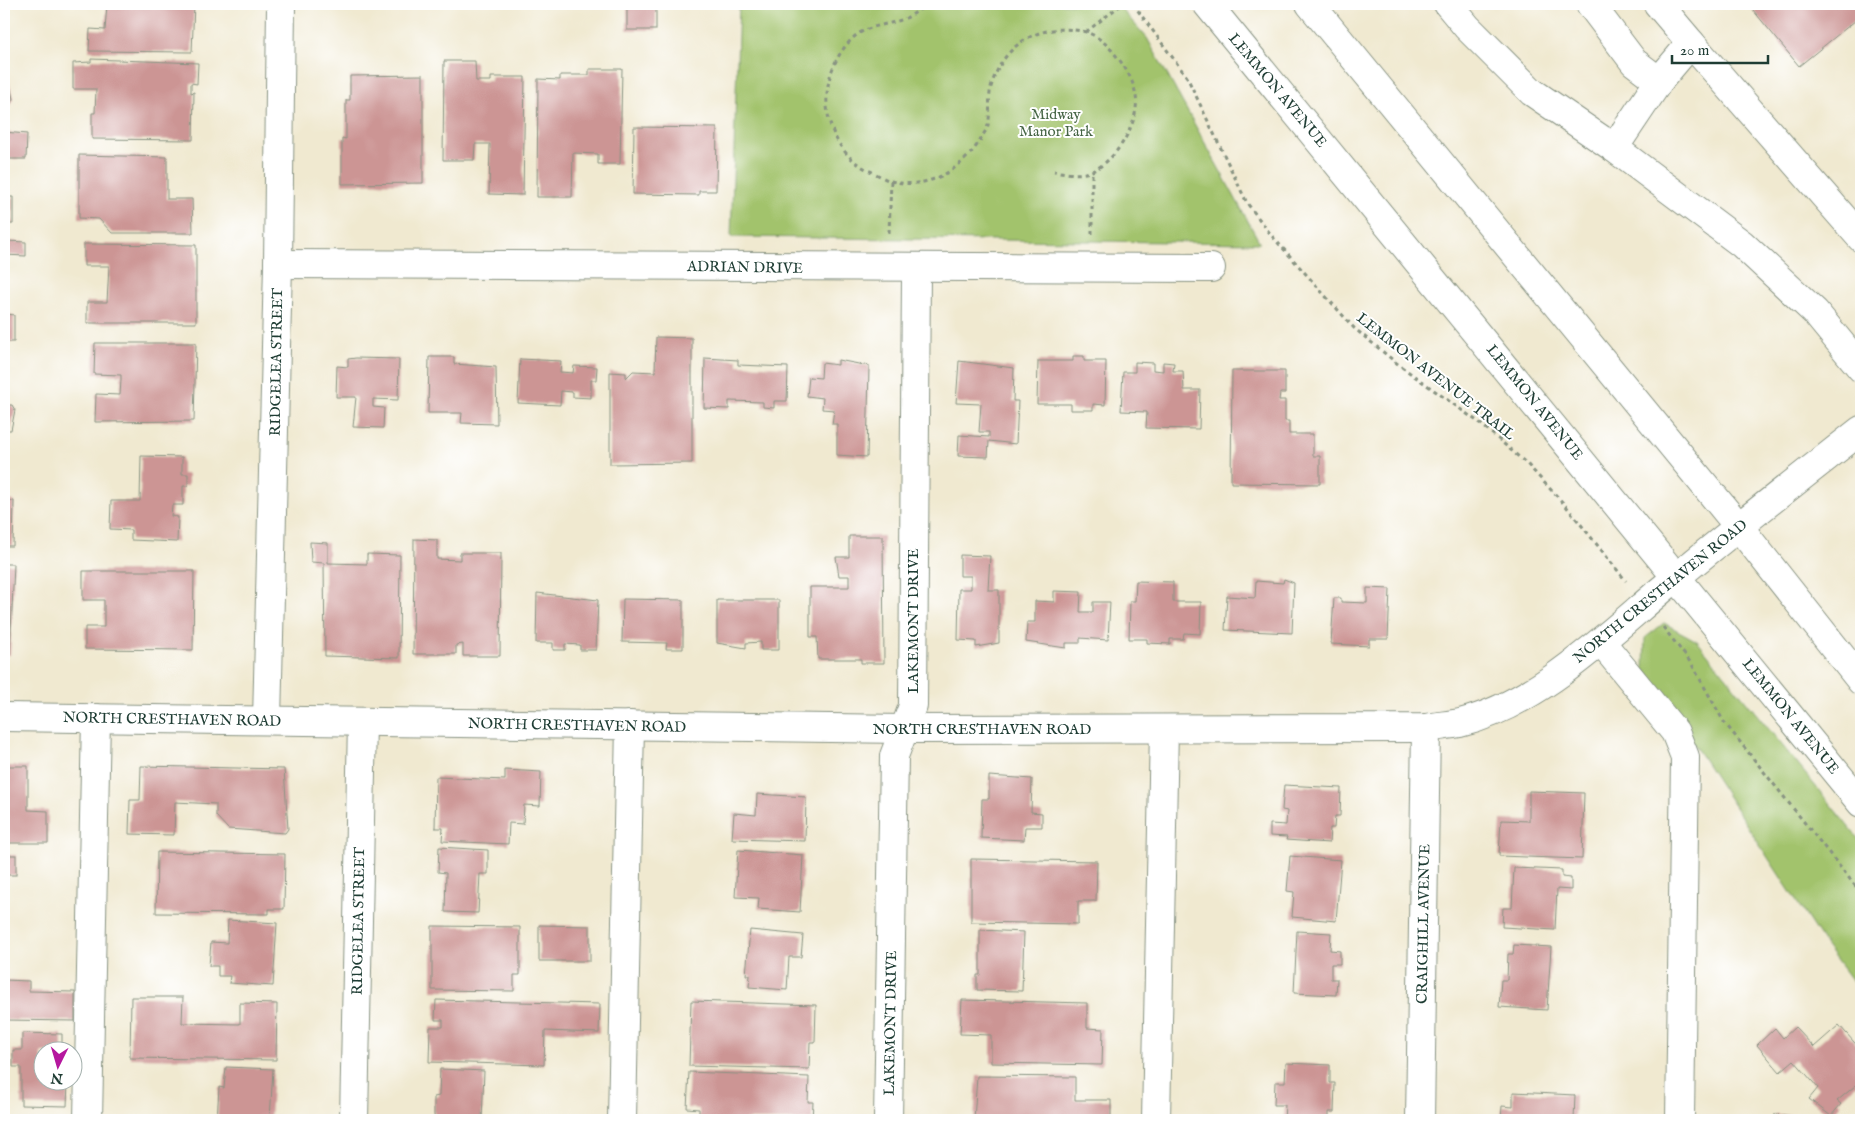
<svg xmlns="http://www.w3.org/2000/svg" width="1865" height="1124" viewBox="0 0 1865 1124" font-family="'IM FELL English',serif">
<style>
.green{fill:#a2c36c;stroke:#608050}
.building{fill:#cc9594}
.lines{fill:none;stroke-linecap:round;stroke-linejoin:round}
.minor-casing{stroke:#889382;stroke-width:30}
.major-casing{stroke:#889382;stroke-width:30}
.path{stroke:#889382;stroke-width:3;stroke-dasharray:4 4;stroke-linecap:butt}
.minor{stroke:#fff;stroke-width:28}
.major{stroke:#fff;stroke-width:28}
.labels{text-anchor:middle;stroke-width:4;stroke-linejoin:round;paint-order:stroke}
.street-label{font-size:15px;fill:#1f3d34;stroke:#fff}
.park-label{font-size:15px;fill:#466545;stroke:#fff}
</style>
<rect width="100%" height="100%" fill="#fff"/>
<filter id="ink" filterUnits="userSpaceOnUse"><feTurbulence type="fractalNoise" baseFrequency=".02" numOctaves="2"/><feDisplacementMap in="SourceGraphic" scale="10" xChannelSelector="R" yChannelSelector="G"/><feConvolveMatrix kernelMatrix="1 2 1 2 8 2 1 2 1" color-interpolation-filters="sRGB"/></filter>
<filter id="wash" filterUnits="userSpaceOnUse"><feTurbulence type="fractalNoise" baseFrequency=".0096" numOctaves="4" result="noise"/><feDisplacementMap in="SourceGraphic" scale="20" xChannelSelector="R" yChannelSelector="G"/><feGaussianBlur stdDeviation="1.12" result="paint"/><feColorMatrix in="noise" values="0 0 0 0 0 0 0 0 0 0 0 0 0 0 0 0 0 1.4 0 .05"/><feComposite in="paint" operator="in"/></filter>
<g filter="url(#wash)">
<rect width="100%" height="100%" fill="#f0e9d0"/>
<g class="green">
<polygon points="739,4 1117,4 1147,38 1260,243 731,237"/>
<polygon points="1664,623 1697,641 1861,842 1861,993 1825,945 1644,668 1645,638"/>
</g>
<g id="blocks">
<g class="building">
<polygon points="107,4 194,4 192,52 89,51 90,29 105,30"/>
<rect x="627" y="4" width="29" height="26"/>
<polygon points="1748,4 1861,4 1861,16 1799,66"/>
<polygon points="4,32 7,32 6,67 4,67"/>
<polygon points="91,59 198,63 197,84 191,83 191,93 194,92 193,140 92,139 92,113 95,113 96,89 73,89 73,63 91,62"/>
<polygon points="444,61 475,61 476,81 491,81 491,77 525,77 523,195 489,194 490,144 475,144 474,160 443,160"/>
<polygon points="589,69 622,69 620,164 598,164 598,154 573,153 572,197 537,197 538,79 560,80 560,75 589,75"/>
<polygon points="423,75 423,183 342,184 342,138 346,139 346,100 350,100 350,76"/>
<polygon points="4,76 8,77 13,99 6,111 5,117"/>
<polygon points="634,127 717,128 716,191 699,191 699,195 633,194"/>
<polygon points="4,132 27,134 26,159 4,159"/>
<polygon points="79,155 167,157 167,199 192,199 193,233 112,233 99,219 79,218"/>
<polygon points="4,173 7,174 6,197 13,197 13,224 6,224 6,241 26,242 26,256 4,255"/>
<polygon points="84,244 196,245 196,323 87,323 87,302 107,302 109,266 84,266"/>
<polygon points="4,298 7,300 7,314 14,315 14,342 4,342"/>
<polygon points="656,337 692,338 692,463 610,464 610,372 626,373 626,378 633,371 655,372"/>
<polygon points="95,343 196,343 194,421 95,422 96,394 120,395 121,380 121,375 94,374"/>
<polygon points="1073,356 1084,356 1084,361 1106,361 1105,405 1093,404 1093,410 1071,410 1071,404 1037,404 1038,361 1073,361"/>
<polygon points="429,357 454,357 454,364 496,367 497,424 461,423 462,413 428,413"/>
<polygon points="356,358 399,359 398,400 373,399 373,407 384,408 383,428 353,427 356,397 336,397 337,366 348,367 348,359"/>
<polygon points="705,358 738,360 738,365 788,367 787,401 774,401 774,408 763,407 763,402 729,401 729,409 704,408"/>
<polygon points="520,359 561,361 560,372 573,373 574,366 597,367 596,380 591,380 591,398 573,397 573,392 561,391 560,405 518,403"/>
<polygon points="838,360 869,366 867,457 837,455 837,424 832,424 834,410 822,409 823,398 807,396 809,377 821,378 822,363 838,365"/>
<polygon points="959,361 1014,368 1013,401 1018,401 1016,444 989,441 988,457 958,456 959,435 989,437 989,432 979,432 981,404 956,403"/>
<polygon points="1135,362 1153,363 1153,370 1163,371 1163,362 1174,363 1173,371 1183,371 1184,390 1200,390 1199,429 1146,428 1147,412 1121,411 1123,372 1135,372"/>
<polygon points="1232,371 1285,371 1285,393 1280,393 1279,400 1285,400 1285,421 1289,421 1289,434 1313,434 1313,456 1320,456 1320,484 1231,483"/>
<polygon points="4,405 12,405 15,410 11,430 4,430"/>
<polygon points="141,456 182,457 182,474 188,474 188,486 183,486 183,505 172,505 171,516 178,517 177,542 131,540 131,530 110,529 111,501 140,501"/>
<polygon points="4,500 14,501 13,546 4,546"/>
<polygon points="849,536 883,536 884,663 861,663 861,659 818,659 817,637 810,637 810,587 849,587 849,576 839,576 836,557 849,557"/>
<polygon points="414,539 437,540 437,559 460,560 460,553 501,553 500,656 463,656 463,644 456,645 456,654 413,654"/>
<polygon points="310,542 328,543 328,563 367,564 367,554 400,555 399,658 325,656 324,563 311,562"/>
<polygon points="960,555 990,556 988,590 999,590 999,643 976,647 976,641 958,640 959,589 971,589 971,576 960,576"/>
<polygon points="4,564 14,564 10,655 4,655"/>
<polygon points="83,571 194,571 193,650 85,649 85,627 104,627 104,600 83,600"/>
<polygon points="1284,579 1294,583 1292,633 1225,630 1227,596 1255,598 1256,581 1283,583"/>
<polygon points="1136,581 1173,582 1173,602 1201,602 1200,634 1184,633 1183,639 1170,639 1170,644 1147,643 1147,639 1129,639 1130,601 1135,601"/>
<polygon points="1367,588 1390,589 1388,639 1369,639 1369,646 1331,644 1334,598 1341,598 1341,602 1367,603"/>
<polygon points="1054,591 1081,592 1080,612 1093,612 1093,602 1110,602 1108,640 1080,638 1080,643 1066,643 1066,648 1026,642 1027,622 1035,622 1035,601 1054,602"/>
<polygon points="537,593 598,600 596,650 580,650 580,645 565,644 565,650 553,650 553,643 536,643"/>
<polygon points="623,599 683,600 683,649 666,649 667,643 622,642"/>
<polygon points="717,600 779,600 779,650 761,650 761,642 746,643 746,648 717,643"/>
<polygon points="4,766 28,766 28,810 48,811 48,843 4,843"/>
<polygon points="141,766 284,769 288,829 285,833 228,829 216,816 216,804 175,802 174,835 129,834 130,800 140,800"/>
<polygon points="505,770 541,772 540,806 524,805 523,824 509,823 508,844 442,841 443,828 435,828 436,777 505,780"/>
<polygon points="989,776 1032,779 1031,812 1042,813 1042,827 1025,827 1024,840 981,838 982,799 989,799"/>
<polygon points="1284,785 1341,788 1340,816 1335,816 1334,828 1330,828 1329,843 1286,840 1287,837 1270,836 1270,824 1286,825 1287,811 1282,810"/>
<polygon points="1529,791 1584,793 1582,859 1499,856 1501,820 1529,821"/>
<polygon points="757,794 806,797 805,841 732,839 734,813 756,815"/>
<polygon points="439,847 488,850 488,874 480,874 478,913 445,912 446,873 438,872"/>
<polygon points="738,850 803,855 800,912 758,909 759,898 735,897"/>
<polygon points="157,852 285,854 284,909 269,909 269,914 156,913"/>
<rect x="4" y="855" width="12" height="20"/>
<polygon points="1290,856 1341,860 1336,921 1292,917 1294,892 1287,891"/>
<polygon points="971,859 1097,861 1096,901 1078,901 1078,924 971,922"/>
<polygon points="1514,868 1562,870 1562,877 1571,878 1571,890 1557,889 1555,930 1502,927 1503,908 1512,908"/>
<polygon points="228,920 277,923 273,986 229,983 230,976 218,976 218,966 209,966 211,942 227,943"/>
<polygon points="539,925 590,926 590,961 539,961"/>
<polygon points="432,926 520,927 520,975 514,975 514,991 432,990"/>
<polygon points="750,930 803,935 801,957 789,957 787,990 749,987 750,975 746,975"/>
<polygon points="980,930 1024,932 1022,991 977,990 977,975 980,975"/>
<polygon points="1297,931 1331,933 1330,950 1340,951 1340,964 1331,964 1331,979 1337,979 1336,995 1294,993"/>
<polygon points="1514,945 1551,947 1547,1010 1499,1007 1501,980 1507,980 1508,954 1513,954"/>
<polygon points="4,980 29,981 29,991 75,992 75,1021 4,1020"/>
<polygon points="131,997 183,997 182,1023 240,1024 240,1003 277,1004 276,1060 130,1058"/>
<polygon points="436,1000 600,1004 599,1033 545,1031 544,1065 429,1062 430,1027 443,1027 443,1020 435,1020"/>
<polygon points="962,1000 1087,1003 1087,1028 1103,1029 1102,1065 991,1063 991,1035 960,1034"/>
<polygon points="691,1001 816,1005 815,1042 810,1042 809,1069 689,1066"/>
<polygon points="1839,1025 1861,1050 1861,1081 1837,1101 1841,1104 1831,1116 1809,1099 1818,1088 1794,1060 1780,1072 1757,1045 1775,1028 1783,1038 1795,1027 1814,1047"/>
<polygon points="22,1033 62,1034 62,1052 42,1052 42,1082 68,1082 67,1106 21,1105 21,1067 13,1067 13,1050 22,1050"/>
<polygon points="1286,1063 1330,1065 1330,1083 1335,1083 1334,1112 1329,1112 1329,1120 1284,1120 1285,1105 1274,1105 1275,1082 1285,1082"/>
<polygon points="226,1067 273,1069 270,1120 217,1120 219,1087 224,1088"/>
<polygon points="440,1069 484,1071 482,1120 437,1120 437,1117 434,1116 434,1097 439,1096"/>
<polygon points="689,1072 809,1077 808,1102 813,1102 812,1120 699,1120 699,1109 687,1108"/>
<polygon points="977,1076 1075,1077 1075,1100 1111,1100 1111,1120 974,1120"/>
<polygon points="1513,1092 1575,1095 1574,1120 1501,1120 1502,1106 1513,1107"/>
<polygon points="1775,1114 1814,1118 1814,1120 1774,1120"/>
</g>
</g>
</g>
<g filter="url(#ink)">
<use href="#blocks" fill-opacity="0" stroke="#889382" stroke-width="1"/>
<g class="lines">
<defs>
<g id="minor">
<polyline points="1448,4 1467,27 1532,92 1614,148 1742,244 1815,312 1861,368"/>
<polyline points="1590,4 1634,62 1659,81 1691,43 1861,238"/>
<polyline points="1658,4 1691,43"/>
<polyline points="1614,148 1659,81"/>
<polyline points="278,264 1211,268"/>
<polyline points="1601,642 1675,732 1685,757 1680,1120"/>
<path d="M 4,717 L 904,729 L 1426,728 C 1437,726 1449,725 1460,723 C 1542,703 1614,628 1678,576 C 1738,526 1800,478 1861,430"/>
<polyline points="267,720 278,264 281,4"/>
<polyline points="88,1120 96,718"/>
<polyline points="354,1120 362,722"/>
<polyline points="622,1120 630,725"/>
<polyline points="888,1120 894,756 913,706 916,269"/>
<polyline points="1156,1120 1164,729"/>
<polyline points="1420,1120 1426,728"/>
</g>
<g id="major">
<polyline points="1207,4 1861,803"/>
<polyline points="1310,4 1739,527 1861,681"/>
</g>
</defs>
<use href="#minor" class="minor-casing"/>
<use href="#major" class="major-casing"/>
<g class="path">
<path d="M 929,4 C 921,8 914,14 906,18 C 888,26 868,24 853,38 C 813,76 819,147 870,171 C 877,174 884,179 891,181 C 928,191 963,169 981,139 C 983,134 987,130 988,125 C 991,113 988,99 991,87 C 1003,43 1041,21 1086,32 C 1096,35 1107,44 1113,52 C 1124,65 1133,78 1136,96 C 1140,122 1116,161 1092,171 C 1080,176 1066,173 1054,171"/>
<polyline points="1133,4 1187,77 1247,203 1272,236 1354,328 1399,365 1481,424 1527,464 1566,506 1626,581"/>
<polyline points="1086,32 1122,4"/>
<polyline points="889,233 891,181"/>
<polyline points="1092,234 1092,171"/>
<polyline points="1663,627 1691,663 1724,722 1861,893"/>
</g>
<use href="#minor" class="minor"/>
<use href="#major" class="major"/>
</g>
</g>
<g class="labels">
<g class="street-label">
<text transform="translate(1278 90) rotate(50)" y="5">LEMMON AVENUE</text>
<text transform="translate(745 267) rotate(1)" y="5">ADRIAN DRIVE</text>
<text transform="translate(276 362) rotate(-89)" y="5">RIDGELEA STREET</text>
<text transform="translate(1436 376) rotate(38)" y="5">LEMMON AVENUE TRAIL</text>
<text transform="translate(1535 402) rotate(51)" y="5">LEMMON AVENUE</text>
<text transform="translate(1660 591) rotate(-39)" y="5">NORTH CRESTHAVEN ROAD</text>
<text transform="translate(913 621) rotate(-90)" y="5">LAKEMONT DRIVE</text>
<text transform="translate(1791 716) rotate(51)" y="5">LEMMON AVENUE</text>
<text transform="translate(172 719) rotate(1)" y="5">NORTH CRESTHAVEN ROAD</text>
<text transform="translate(577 725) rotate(1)" y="5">NORTH CRESTHAVEN ROAD</text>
<text x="982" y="734">NORTH CRESTHAVEN ROAD</text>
<text transform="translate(358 921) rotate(-89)" y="5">RIDGELEA STREET</text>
<text transform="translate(1423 924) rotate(-89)" y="5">CRAIGHILL AVENUE</text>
<text transform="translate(890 1023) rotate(-89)" y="5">LAKEMONT DRIVE</text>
</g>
<g class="park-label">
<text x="1056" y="119">Midway<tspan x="1056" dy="17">Manor Park</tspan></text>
</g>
</g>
<rect width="1865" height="1124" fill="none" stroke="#fff" stroke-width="20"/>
<g transform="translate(58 1066) rotate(185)"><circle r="24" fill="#ffffff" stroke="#a5b1ae"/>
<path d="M0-4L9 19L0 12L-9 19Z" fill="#b5179e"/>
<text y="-8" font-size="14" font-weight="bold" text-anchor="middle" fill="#1f3d34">N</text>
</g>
<path d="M1672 55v8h96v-8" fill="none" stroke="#1f3d34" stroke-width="2.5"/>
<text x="1680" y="55" font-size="15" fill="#1f3d34" stroke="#ffffff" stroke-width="4" paint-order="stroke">20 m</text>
</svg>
